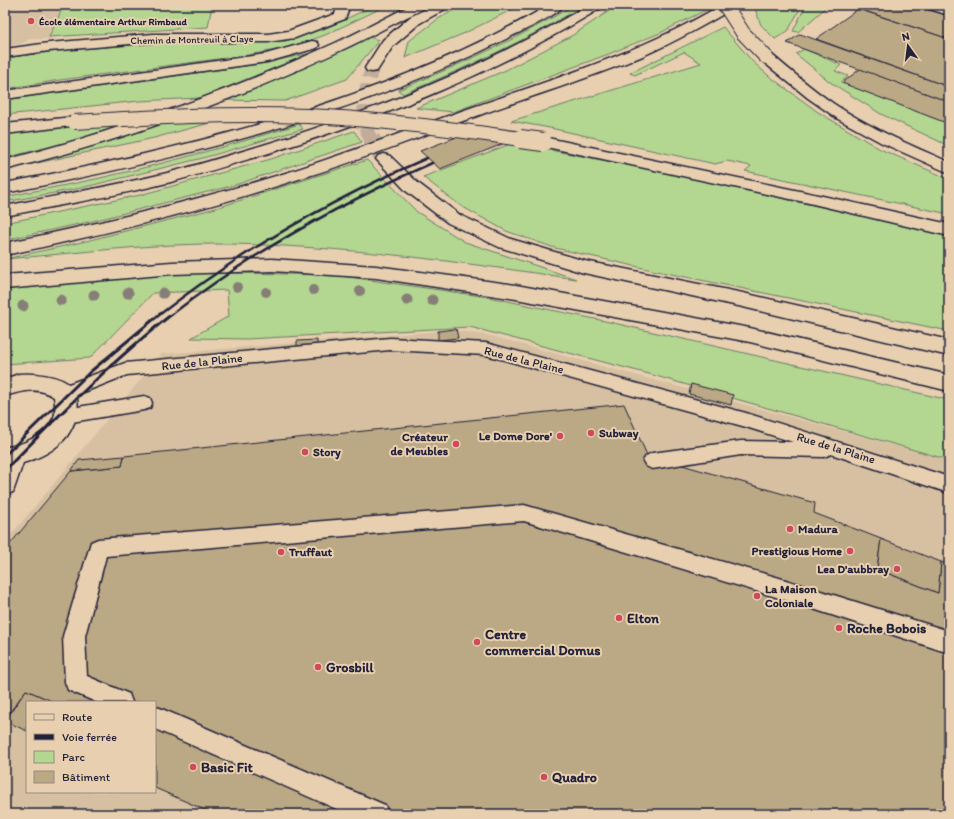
<svg xmlns="http://www.w3.org/2000/svg" width="954" height="819" viewBox="0 0 954 819" font-family="Itim,sans-serif">
<style>
.built{fill:#d6c0a1;fill-rule:evenodd}
.green{fill:#b3d691;stroke:#6a7c66}
.building{fill:#bba885;stroke:#22223b}
.lines{fill:none;stroke-linecap:round;stroke-linejoin:round}
.highway-tunnel-far1{stroke:#c0ac99;stroke-width:14;stroke-dasharray:14 7;stroke-linecap:butt}
.highway-tunnel{stroke:#c0ac99;stroke-width:18;stroke-dasharray:18 9;stroke-linecap:butt}
.lane-casing{stroke:#22223b;stroke-width:3}
.street-casing{stroke:#22223b;stroke-width:3}
.secondary-casing{stroke:#22223b;stroke-width:3}
.highway-casing{stroke:#22223b;stroke-width:3}
.lane{fill:#e7cfb0;fill-rule:evenodd}
.street{fill:#e7cfb0;fill-rule:evenodd}
.secondary{fill:#e7cfb0;fill-rule:evenodd}
.highway{fill:#e7cfb0;fill-rule:evenodd}
.rail-far1{stroke:#22223b;stroke-width:2.5}
.rail{stroke:#22223b;stroke-width:3}
.highway-bridge-far1-casing{stroke:#22223b;stroke-width:16;stroke-linecap:butt}
.highway-bridge-casing{stroke:#22223b;stroke-width:20;stroke-linecap:butt}
.highway-bridge-far1{stroke:#e7cfb0;stroke-width:14}
.highway-bridge{stroke:#e7cfb0;stroke-width:18}
.tree{fill:#877f77}
.poi-dot{fill:#d1495b;stroke:#e7cfb0;stroke-width:1.5}
.labels{text-anchor:middle;stroke-width:4;stroke-linejoin:round;paint-order:stroke}
.far-poi-label{font-size:10px;font-weight:bold;fill:#22223b;stroke:#e7cfb0;text-anchor:start}
.far-street-label{font-size:10px;fill:#22223b;stroke:#e7cfb0}
.street-label{font-size:12px;fill:#22223b;stroke:#e7cfb0}
.poi-label{font-size:12px;font-weight:bold;fill:#22223b;stroke:#e7cfb0;text-anchor:start}
.near-poi-label{font-size:14px;font-weight:bold;fill:#22223b;stroke:#e7cfb0;text-anchor:start}
</style>
<rect width="100%" height="100%" fill="#e7cfb0"/>
<filter id="ink" filterUnits="userSpaceOnUse"><feTurbulence type="fractalNoise" baseFrequency=".025" numOctaves="2"/><feDisplacementMap in="SourceGraphic" scale="8" xChannelSelector="R" yChannelSelector="G"/><feConvolveMatrix kernelMatrix="1 2 1 2 8 2 1 2 1" color-interpolation-filters="sRGB"/></filter>
<g filter="url(#ink)">
<g class="built">
<polygon points="5,5 64,5 49,36 51,36 50,39 30,39 21,44 5,46"/>
<path d="M 454,330 L 491,336 L 949,460 L 949,814 L 5,814 L 5,542 L 162,354 ZM 27,702 L 155,702 L 155,792 L 27,792 Z"/>
</g>
<g class="green">
<polygon points="64,5 212,5 208,27 49,37"/>
<polygon points="376,5 388,5 325,35 292,47 248,55 60,80 5,89 5,58 64,50 164,43 283,42 319,29 322,30"/>
<polygon points="463,5 521,5 465,33 405,58 409,41 438,19"/>
<path d="M 574,5 L 584,5 C 526,41 465,68 403,94 L 398,90 C 459,65 518,39 574,5 Z"/>
<polygon points="618,5 708,5 710,8 660,33 606,55 453,112 416,108 506,70 573,35"/>
<polygon points="755,5 802,5 788,31 775,39 761,25 754,6"/>
<polygon points="806,5 826,5 823,10 798,32 793,31"/>
<polygon points="723,27 753,62 769,76 818,112 880,149 949,179 949,214 745,171 751,166 727,161 715,164 550,128 511,121 701,63 684,52 635,75 630,73"/>
<polygon points="369,37 379,40 347,79 285,101 220,100 284,74"/>
<polygon points="804,49 841,65 835,71 848,76 841,82 949,123 949,146 881,114 830,82 796,54"/>
<polygon points="311,53 200,98 139,101 5,115 5,100 260,64"/>
<polygon points="225,119 154,138 23,166 116,139 165,121"/>
<polygon points="128,123 79,139 5,158 5,132 44,128"/>
<path d="M 299,124 L 303,129 L 203,158 L 81,188 L 5,202 L 5,197 C 37,190 69,185 100,178 C 167,163 233,145 299,124 Z"/>
<polygon points="354,131 362,142 235,185 93,221 5,240 5,223 140,195 271,159"/>
<polygon points="513,143 644,168 949,235 949,331 652,270 555,248 506,231 461,206 423,177"/>
<path d="M 367,160 L 417,212 L 465,242 L 576,279 C 460,262 345,246 228,244 C 153,243 79,253 5,259 L 82,242 L 216,208 Z"/>
<polygon points="191,272 335,275 488,297 605,321 949,400 949,460 649,374 470,327 246,339 191,338 229,316 227,290 153,293 90,358 5,364 5,288"/>
</g>
<g class="building">
<polygon points="847,5 915,5 949,16 949,39"/>
<polygon points="858,9 949,39 949,87 816,39"/>
<polygon points="800,34 949,87 949,102 787,43"/>
<polygon points="860,69 949,102 949,124 842,83"/>
<polygon points="459,136 505,143 440,169 420,151"/>
<polygon points="456,329 458,338 438,340 438,331"/>
<polygon points="317,340 317,348 297,350 297,341"/>
<polygon points="691,384 733,395 731,405 689,394"/>
<polygon points="624,404 647,455 815,503 814,513 881,539 877,569 938,593 941,562 949,565 949,814 214,814 155,788 155,702 54,702 26,690 5,719 5,550 71,471 122,466 124,456"/>
<polygon points="124,456 122,466 71,471 79,460"/>
<polygon points="881,539 941,562 938,593 877,569"/>
<polygon points="26,690 54,702 27,702 27,731 5,721"/>
</g>
<g class="lines">
<path class="highway-tunnel-far1" d="M 371,140 C 359,116 365,92 372,68"/>
<polyline class="highway-tunnel" points="371,139 384,159"/>
<defs>
<g id="lane">
<polygon points="921,5 936,5 949,9 949,15 923,7"/>
<polygon points="390,338 486,343 746,413 949,477 949,493 831,454 824,457 741,455 652,469 646,466 643,461 646,456 652,453 741,441 793,442 746,427 486,355 390,350 127,375 64,400 58,398 56,393 58,388 125,363"/>
<polygon points="144,396 150,398 152,403 150,408 144,410 66,423 60,421 57,416 60,411 66,409"/>
<polygon points="524,505 776,577 949,631 949,653 776,597 524,521 106,556 85,636 87,676 129,694 132,702 96,702 68,690 65,682 63,636 91,542 98,539"/>
<polygon points="155,706 385,805 388,814 348,814 155,729"/>
</g>
<polygon id="street" points="338,5 350,5 345,19 295,38 268,42 153,42 49,51 5,57 5,49 49,43 153,34 268,34 288,31 335,14"/>
<path id="secondary" d="M 19,374 C 34,373 61,375 72,387 C 83,400 76,424 67,436 C 56,450 39,458 23,463 L 13,492 L 5,495 L 5,447 C 22,446 45,435 53,419 C 57,413 55,404 54,397 C 38,386 22,391 5,396 L 5,379 Z"/>
<g id="highway">
<path d="M 411,5 L 427,5 L 425,8 C 398,21 372,36 344,49 C 236,100 122,141 5,170 L 5,160 C 118,131 227,92 333,44 C 359,32 385,18 411,5 Z"/>
<polygon points="434,5 449,5 447,8 420,23 393,46 377,71 372,72 367,71 365,68 383,40 410,17"/>
<path d="M 549,5 L 564,5 C 558,15 522,31 510,37 C 352,118 177,159 5,193 L 5,183 C 189,148 387,100 549,5 Z"/>
<path d="M 588,5 L 603,5 L 601,8 C 494,73 388,116 269,153 C 236,163 204,173 171,182 C 116,196 60,205 5,216 L 5,206 C 59,195 114,186 167,173 C 198,165 229,155 260,146 C 375,111 485,67 588,5 Z"/>
<path d="M 721,5 L 736,5 L 734,8 C 705,25 676,41 645,55 C 593,77 538,94 485,113 C 424,135 364,159 302,178 C 204,210 105,234 5,255 L 5,243 C 101,223 196,201 289,172 C 352,152 413,128 476,106 C 560,77 644,51 721,5 Z"/>
<polygon points="312,41 317,42 319,45 317,48 267,62 5,99 5,91 266,54"/>
<path d="M 766,53 L 771,54 C 791,71 812,89 834,104 C 870,128 910,145 949,162 L 949,173 L 882,143 L 838,119 L 808,98 L 761,60 L 759,57 L 761,54 Z"/>
<polygon points="74,117 79,119 82,122 79,125 5,134 5,124"/>
<polygon points="543,137 809,193 949,224 949,236 809,203 537,145 535,142 537,139"/>
<polygon points="384,154 390,156 418,183 460,215 511,239 585,261 743,293 949,340 949,356 743,307 584,273 499,247 448,223 406,191 376,159 378,156"/>
<polygon points="272,259 376,266 516,285 750,328 949,375 949,391 750,342 516,299 376,278 272,271 172,274 5,289 5,275 172,262"/>
</g>
</defs>
<use href="#lane" class="lane-casing"/>
<use href="#street" class="street-casing"/>
<use href="#secondary" class="secondary-casing"/>
<use href="#highway" class="highway-casing"/>
<use href="#lane" class="lane"/>
<use href="#street" class="street"/>
<use href="#secondary" class="secondary"/>
<use href="#highway" class="highway"/>
<g class="rail-far1">
<path d="M 159,315 C 241,251 331,200 427,158"/>
<path d="M 171,315 C 251,253 339,204 432,163"/>
</g>
<g class="rail">
<polyline points="5,455 90,372 160,314"/>
<path d="M 5,470 C 58,416 112,361 172,314"/>
</g>
<defs>
<g id="highway-bridge-far1">
<polyline points="725,5 743,33 766,57"/>
<path d="M 74,122 C 152,117 229,113 307,116 C 380,119 454,129 527,140"/>
</g>
<polyline id="highway-bridge" points="520,139 543,142"/>
</defs>
<use href="#highway-bridge-far1" class="highway-bridge-far1-casing"/>
<use href="#highway-bridge" class="highway-bridge-casing"/>
<use href="#highway-bridge-far1" class="highway-bridge-far1"/>
<use href="#highway-bridge" class="highway-bridge"/>
</g>
<g class="tree">
<circle cx="237" cy="287" r="5"/>
<circle cx="313" cy="290" r="5"/>
<circle cx="360" cy="291" r="5"/>
<circle cx="266" cy="292" r="5"/>
<circle cx="128" cy="293" r="5.5"/>
<circle cx="163" cy="293" r="5.5"/>
<circle cx="94" cy="295" r="5.5"/>
<circle cx="61" cy="300" r="5.5"/>
<circle cx="407" cy="300" r="5.5"/>
<circle cx="432" cy="300" r="5.5"/>
<circle cx="23" cy="306" r="5.5"/>
</g>
</g>
<g class="poi-dot">
<circle cx="31" cy="21" r="4"/>
<circle cx="591" cy="433" r="4"/>
<circle cx="560" cy="436" r="4"/>
<circle cx="456" cy="444" r="4"/>
<circle cx="305" cy="452" r="4"/>
<circle cx="790" cy="529" r="4"/>
<circle cx="850" cy="551" r="4"/>
<circle cx="281" cy="552" r="4"/>
<circle cx="897" cy="569" r="4"/>
<circle cx="757" cy="596" r="4"/>
<circle cx="619" cy="618" r="4"/>
<circle cx="839" cy="628" r="4"/>
<circle cx="477" cy="642" r="4"/>
<circle cx="318" cy="667" r="4"/>
<circle cx="193" cy="767" r="4"/>
<circle cx="544" cy="777" r="4"/>
</g>
<g class="labels">
<g class="far-poi-label">
<text x="39" y="25">École élémentaire Arthur Rimbaud</text>
</g>
<g class="far-street-label">
<text transform="translate(192 39) rotate(-1)" y="4">Chemin de Montreuil à Claye</text>
</g>
<g class="street-label">
<text transform="translate(524 360) rotate(14)" y="4">Rue de la Plaine</text>
<text transform="translate(202 362) rotate(-6)" y="4">Rue de la Plaine</text>
<text transform="translate(836 448) rotate(17)" y="4">Rue de la Plaine</text>
</g>
<g class="poi-label">
<text x="599" y="437">Subway</text>
<text x="552" y="440" text-anchor="end">Le Dome Dore'</text>
<text x="448" y="441" text-anchor="end">Créateur<tspan x="448" dy="14">de Meubles</tspan></text>
<text x="313" y="456">Story</text>
<text x="798" y="533">Madura</text>
<text x="842" y="555" text-anchor="end">Prestigious Home</text>
<text x="289" y="556">Truffaut</text>
<text x="889" y="573" text-anchor="end">Lea D'aubbray</text>
<text x="765" y="593">La Maison<tspan x="765" dy="14">Coloniale</tspan></text>
</g>
<g class="near-poi-label">
<text x="627" y="623">Elton</text>
<text x="847" y="633">Roche Bobois</text>
<text x="485" y="639">Centre<tspan x="485" dy="16">commercial Domus</tspan></text>
<text x="326" y="672">Grosbill</text>
<text x="201" y="772">Basic Fit</text>
<text x="552" y="782">Quadro</text>
</g>
</g>
<rect width="954" height="819" fill="none" stroke="#e7cfb0" stroke-width="20"/>
<rect x="10" y="10" width="934" height="799" fill="none" stroke="#22223b" stroke-width="1.5" filter="url(#ink)"/>
<rect x="26" y="701" width="130" height="92" fill="#e7cfb0" stroke="#988a81"/>
<rect x="34" y="714" width="20" height="6" fill="#e7cfb0" stroke="#988a81"/>
<text x="62" y="721" font-size="12" fill="#22223b">Route</text>
<rect x="34" y="734" width="20" height="6" fill="#22223b" stroke="#988a81"/>
<text x="62" y="741" font-size="12" fill="#22223b">Voie ferrée</text>
<rect x="34" y="751" width="20" height="12" fill="#b3d691" stroke="#988a81"/>
<text x="62" y="761" font-size="12" fill="#22223b">Parc</text>
<rect x="34" y="771" width="20" height="12" fill="#bba885" stroke="#988a81"/>
<text x="62" y="781" font-size="12" fill="#22223b">Bâtiment</text>
<g transform="translate(908 46) rotate(346)" stroke="#e7cfb0" stroke-width="3" paint-order="stroke">
<path d="M0-3L7 15L0 10L-7 15Z" fill="#22223b"/>
<text y="-6" font-size="11" font-weight="bold" text-anchor="middle" fill="#22223b">N</text>
</g>
</svg>
